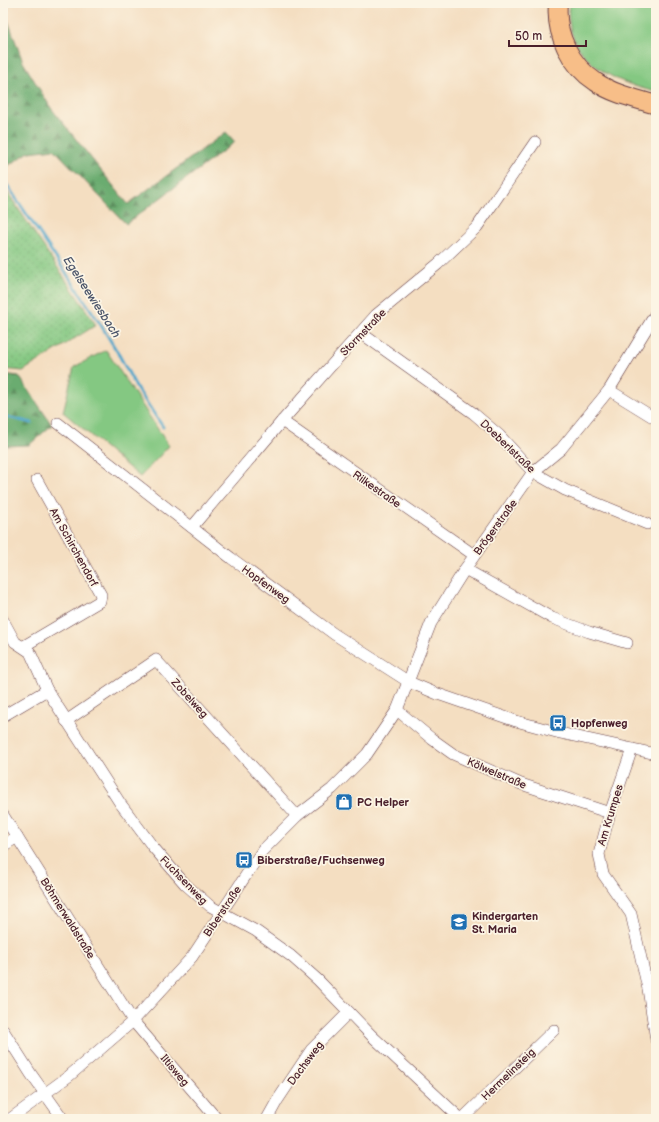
<svg xmlns="http://www.w3.org/2000/svg" width="659" height="1122" viewBox="0 0 659 1122" font-family="'Balsamiq Sans',sans-serif">
<style>
.grass{fill:#84c882;stroke:#677456}
.forest{fill:url(#forest-firs);stroke:#5a664e}
.garden{fill:url(#garden-dots);stroke:#677456}
.lines{fill:none;stroke-linecap:round;stroke-linejoin:round}
.stream{stroke:#4da6cb;stroke-width:3}
.minor-casing{stroke:#643c42;stroke-width:12}
.primary-casing{stroke:#643c42;stroke-width:20}
.minor{stroke:#fff;stroke-width:11}
.primary{stroke:#f7be88;stroke-width:18}
.labels{text-anchor:middle;stroke-width:3.5;stroke-linejoin:round;paint-order:stroke}
.street-label{font-size:11px;fill:#4a1f2b;stroke:#fcf5e5}
.poi-label{font-size:11px;font-weight:bold;fill:#4a1f2b;stroke:#fcf5e5;text-anchor:start}
.water-label{font-size:12px;font-style:italic;fill:#4b556b;stroke:#fcf5e5}
</style>
<defs>
<pattern id="forest-firs" width="22" height="20" patternUnits="userSpaceOnUse"><rect width="22" height="20" fill="#6bac70"/><path d="M5 1l3.5 6h-7zM16 11l3.5 6h-7z" fill="#5a8b5c"/></pattern>
<pattern id="garden-dots" width="8" height="8" patternUnits="userSpaceOnUse"><rect width="8" height="8" fill="#84c882"/><path d="M2 2h.1M6 6h.1" fill="none" stroke="#74ab70" stroke-width="1.8" stroke-linecap="round"/></pattern>
</defs>
<rect width="100%" height="100%" fill="#fcf5e5"/>
<filter id="ink" filterUnits="userSpaceOnUse"><feTurbulence type="fractalNoise" baseFrequency=".025" numOctaves="2"/><feDisplacementMap in="SourceGraphic" scale="8" xChannelSelector="R" yChannelSelector="G"/><feConvolveMatrix kernelMatrix="1 2 1 2 8 2 1 2 1" color-interpolation-filters="sRGB"/></filter>
<filter id="wash" filterUnits="userSpaceOnUse"><feTurbulence type="fractalNoise" baseFrequency=".012" numOctaves="4" result="noise"/><feDisplacementMap in="SourceGraphic" scale="16" xChannelSelector="R" yChannelSelector="G"/><feGaussianBlur stdDeviation="0.9" result="paint"/><feColorMatrix in="noise" values="0 0 0 0 0 0 0 0 0 0 0 0 0 0 0 0 0 1.4 0 .05"/><feComposite in="paint" operator="in"/></filter>
<g filter="url(#wash)">
<rect width="100%" height="100%" fill="#f4dec1"/>
<g class="grass">
<path d="M 569,3 L 656,3 L 656,92 C 610,81 563,58 569,3 Z"/>
<polygon points="106,350 169,446 140,477 63,412 74,367"/>
</g>
<g class="forest">
<polygon points="3,7 23,62 51,108 128,204 226,132 235,142 126,224 54,149 29,152 3,169 3,126 8,124 3,118"/>
<polygon points="3,374 19,376 52,425 29,445 3,446"/>
</g>
<polygon class="garden" points="3,186 96,325 23,371 3,369"/>
<g class="lines">
<g class="stream">
<polyline points="3,179 99,322 118,353 136,387 163,427"/>
<polyline points="3,416 32,423"/>
</g>
</g>
</g>
<g filter="url(#ink)">
<g class="lines">
<defs>
<g id="minor">
<polyline points="361,333 473,413 499,435 533,472 565,490 647,524"/>
<polyline points="609,390 656,419"/>
<polyline points="282,421 474,555"/>
<polyline points="58,423 231,558 334,634 409,682 435,693 516,721 560,733 656,754"/>
<polyline points="192,527 282,421 376,315 438,264 477,227 535,142"/>
<polyline points="465,569 552,618 589,632 627,643"/>
<polyline points="3,620 15,642 30,652 47,690 120,803 153,847 185,884 210,906 256,931 291,956 318,980 372,1036 461,1119"/>
<polyline points="24,646 100,601 101,595 37,480"/>
<polyline points="397,710 432,739 453,754 521,784 610,813"/>
<polyline points="3,716 47,690"/>
<polyline points="66,721 156,660 297,816"/>
<polyline points="632,749 610,813 599,854 603,874 631,914 648,989 656,1040"/>
<polyline points="3,815 133,1021 217,1119"/>
<polyline points="3,846 17,837"/>
<polyline points="3,1030 31,1074 63,1119"/>
<polyline points="10,1119 69,1076 133,1021 192,957 262,851 297,816 332,789 367,754 397,710 431,623 465,569 533,472 561,449 609,390 656,313"/>
<polyline points="267,1119 277,1101 311,1050 349,1012"/>
<polyline points="462,1119 554,1030"/>
</g>
<path id="primary" d="M 558,3 C 555,34 570,65 596,82 C 613,94 637,99 656,105"/>
</defs>
<use href="#minor" class="minor-casing"/>
<use href="#primary" class="primary-casing"/>
<use href="#minor" class="minor"/>
<use href="#primary" class="primary"/>
</g>
</g>
<defs>
<symbol id="bus-square" viewBox="-11 -11 22 22"><rect x="-9" y="-9" width="18" height="18" rx="4" fill="#1f6fb2" stroke="#fcf5e5"/><path d="M-5-6H5V4H4V6H2V4H-2V6H-4V4H-5ZM-3.5-4V0h7V-4ZM-3.5 1.2v1.5H-2V1.2ZM2 1.2v1.5H3.5V1.2Z" fill="#fff"/></symbol>
<symbol id="shop-square" viewBox="-11 -11 22 22"><rect x="-9" y="-9" width="18" height="18" rx="4" fill="#1f6fb2" stroke="#fcf5e5"/><path d="M-5-2.5h2.3a2.7 3.5 0 0 1 5.4 0H5L5.5 6h-11ZM-1.5-2.5h3a1.5 2.3 0 0 0-3 0Z" fill="#fff"/></symbol>
<symbol id="school-square" viewBox="-11 -11 22 22"><rect x="-9" y="-9" width="18" height="18" rx="4" fill="#1f6fb2" stroke="#fcf5e5"/><path d="M0-5L7-2L0 1L-7-2ZM-4 1L0 2.5L4 1V4Q0 6-4 4Z" fill="#fff"/></symbol>
</defs>
<g fill-rule="evenodd">
<use href="#bus-square" x="548" y="713" width="20" height="20"/>
<use href="#shop-square" x="334" y="792" width="20" height="20"/>
<use href="#bus-square" x="234" y="850" width="20" height="20"/>
<use href="#school-square" x="449" y="912" width="20" height="20"/>
</g>
<g class="labels">
<g class="street-label">
<text transform="translate(363 332) rotate(-46)" y="4">Stormstraße</text>
<text transform="translate(508 446) rotate(44)" y="4">Doeberlstraße</text>
<text transform="translate(377 489) rotate(35)" y="4">Rilkestraße</text>
<text transform="translate(495 527) rotate(-54)" y="4">Brögerstraße</text>
<text transform="translate(74 547) rotate(61)" y="4">Am Schirchendorf</text>
<text transform="translate(266 584) rotate(36)" y="4">Hopfenweg</text>
<text transform="translate(190 698) rotate(48)" y="4">Zobelweg</text>
<text transform="translate(497 773) rotate(23)" y="4">Kölwelstraße</text>
<text transform="translate(610 815) rotate(-73)" y="4">Am Krumpes</text>
<text transform="translate(184 880) rotate(46)" y="4">Fuchsenweg</text>
<text transform="translate(222 911) rotate(-56)" y="4">Biberstraße</text>
<text transform="translate(68 918) rotate(58)" y="4">Böhmerwaldstraße</text>
<text transform="translate(305 1063) rotate(-53)" y="4">Dachsweg</text>
<text transform="translate(175 1070) rotate(50)" y="4">Iltisweg</text>
<text transform="translate(508 1074) rotate(-44)" y="4">Hermelinsteig</text>
</g>
<g class="poi-label">
<text x="571" y="727">Hopfenweg</text>
<text x="357" y="806">PC Helper</text>
<text x="257" y="864">Biberstraße/Fuchsenweg</text>
<text x="472" y="920">Kindergarten<tspan x="472" dy="13">St. Maria</tspan></text>
</g>
<g class="water-label">
<text transform="translate(92 297) rotate(57)" y="4">Egelseewiesbach</text>
</g>
</g>
<rect width="659" height="1122" fill="none" stroke="#fcf5e5" stroke-width="16"/>
<path d="M509 40v6h77v-6" fill="none" stroke="#4a1f2b" stroke-width="2"/>
<text x="515" y="40" font-size="12" fill="#4a1f2b" stroke="#fcf5e5" stroke-width="3" paint-order="stroke">50 m</text>
</svg>
